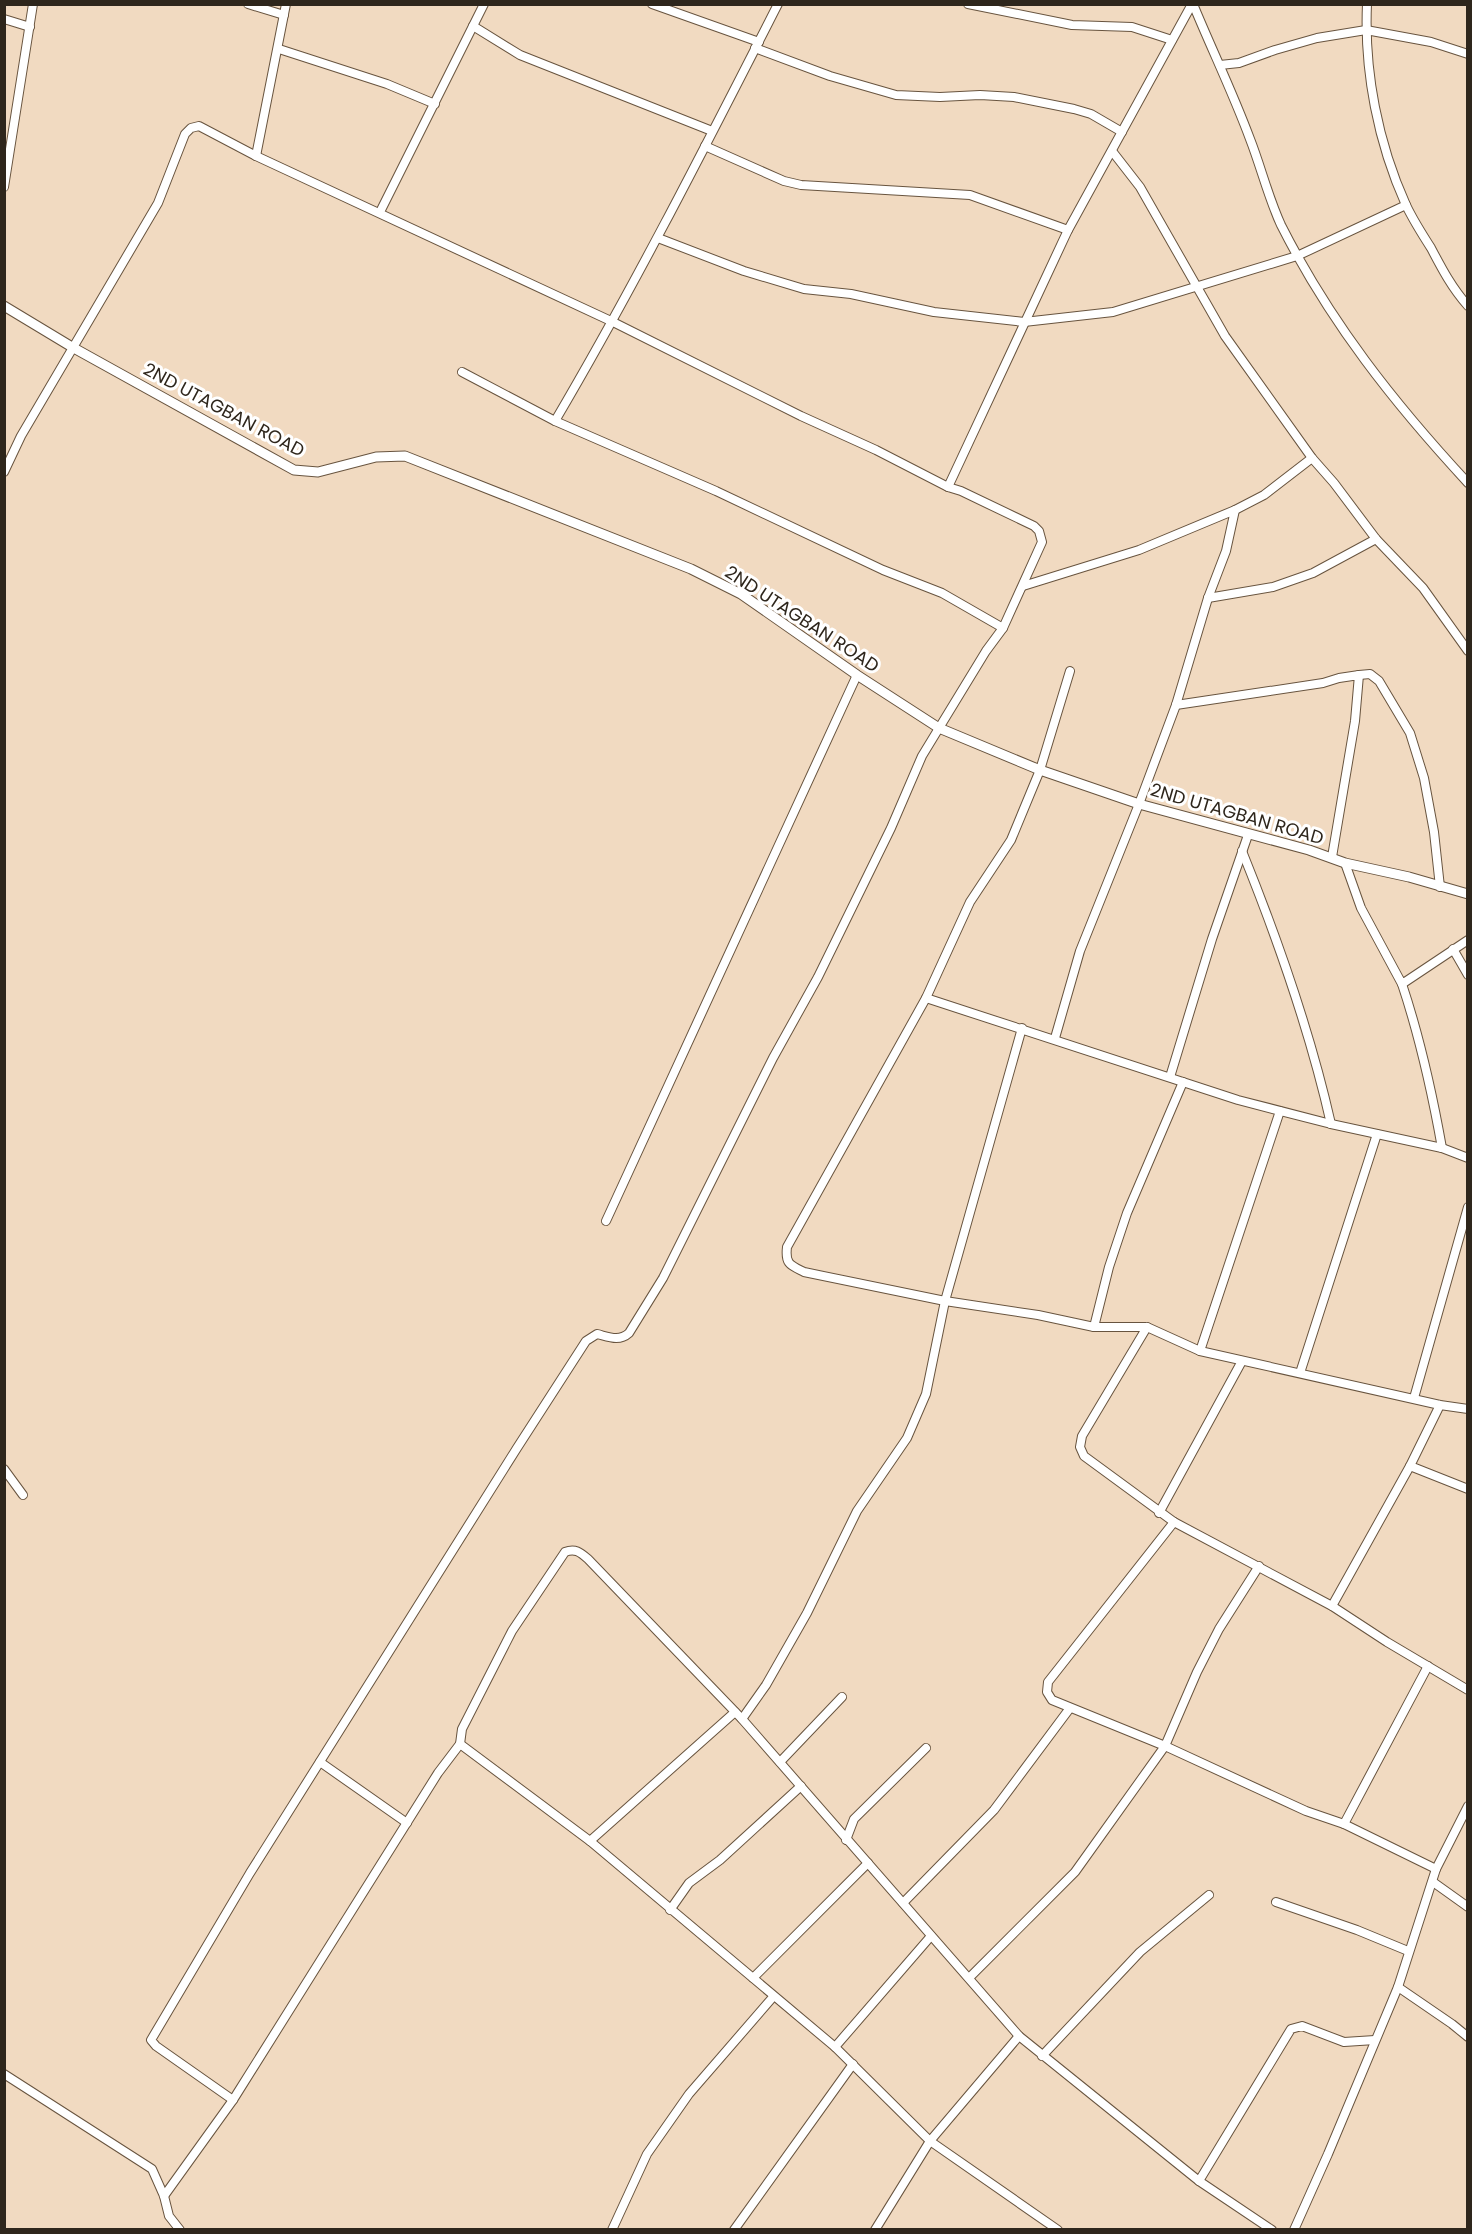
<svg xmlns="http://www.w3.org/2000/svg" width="1472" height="2234" viewBox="0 0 1472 2234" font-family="Poppins,sans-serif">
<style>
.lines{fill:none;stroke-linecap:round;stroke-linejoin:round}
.minor-casing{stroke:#68543f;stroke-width:10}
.tertiary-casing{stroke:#68543f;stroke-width:11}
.minor{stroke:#fff;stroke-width:8}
.tertiary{stroke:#fff;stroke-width:9}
.labels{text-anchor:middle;stroke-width:6;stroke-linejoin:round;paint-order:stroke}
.street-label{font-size:18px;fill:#2e261c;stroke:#fff}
</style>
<rect width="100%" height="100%" fill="#f1dac1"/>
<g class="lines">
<defs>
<g id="minor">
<polyline points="248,4 284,15"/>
<polyline points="652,4 759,42"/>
<polyline points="968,4 1072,25 1132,27 1172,40"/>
<path d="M 1193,4 C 1212,50 1233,93 1250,139 C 1261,167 1268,197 1281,225 C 1330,322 1394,403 1468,483"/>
<path d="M 1367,4 C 1364,72 1378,143 1406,205 C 1413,220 1422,234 1431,248 C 1442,269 1452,288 1468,306"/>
<polyline points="4,19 30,27"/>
<polyline points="473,26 520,55 712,131"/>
<polyline points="755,48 830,76 896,95 940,97 980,95 1014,97 1074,109 1091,114 1122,132"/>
<polyline points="279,49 387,84 435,104"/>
<polyline points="1220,65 1239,63 1275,50 1317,38 1366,30 1431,42 1468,54"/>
<polyline points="705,146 784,181 801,185 970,195 1068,230"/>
<polyline points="1112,151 1140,187 1225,336 1312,458 1334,483 1376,539 1423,588 1468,651"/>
<polyline points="256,156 286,4"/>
<polyline points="4,187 33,4"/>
<polyline points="380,212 484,4"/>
<polyline points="658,238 744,271 804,289 851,294 934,312 1024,322 1113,312 1297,256 1406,205"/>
<polyline points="462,372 555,421 716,491 883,570 942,593 1003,628"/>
<path d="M 555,421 C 635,285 706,145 778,4"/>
<path d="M 4,472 L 21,436 L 158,203 L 185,134 L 191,128 L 199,126 L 256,156 L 613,322 L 801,416 L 876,450 L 948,487 L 961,491 L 1034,526 L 1039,531 L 1042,542 L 1003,628 L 986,651 L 922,756 L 891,828 L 818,977 L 773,1058 L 663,1278 L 629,1333 C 619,1342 609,1337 597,1334 L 586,1341 L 517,1448 L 250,1873 L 151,2040 L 156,2046 L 233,2100"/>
<polyline points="948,487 1068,230 1192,4"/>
<polyline points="1235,510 1264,495 1312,458"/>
<polyline points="1023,586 1139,550 1235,510 1226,551 1208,598 1176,705 1139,804 1080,951 1055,1038"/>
<polyline points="1208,598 1273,587 1313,573 1376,539"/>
<path d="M 1070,671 L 1040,770 L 1011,840 L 970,902 L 926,998 L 787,1247 C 785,1264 790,1265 804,1272 L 945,1301 L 1038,1315 L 1094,1327 L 1147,1327 L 1200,1351 L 1440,1405 L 1468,1409"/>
<polyline points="1359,675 1370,674 1379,681 1410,733 1424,778 1434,832 1440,887"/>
<polyline points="1176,705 1323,683 1339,678 1359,675 1355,721 1332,857"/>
<path d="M 1242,851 C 1278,940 1310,1031 1331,1124"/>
<polyline points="1345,863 1361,908 1402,984 1468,940"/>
<polyline points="1453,949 1468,975"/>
<path d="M 1402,984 C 1420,1038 1432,1092 1442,1148"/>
<polyline points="926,998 1238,1100 1331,1124 1442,1148 1468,1158"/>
<polyline points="1170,1077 1212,939 1248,835"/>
<polyline points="606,1221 857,675"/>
<polyline points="1094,1327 1109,1267 1127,1213 1183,1082"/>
<polyline points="1147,1327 1082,1436 1080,1447 1084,1456 1174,1522 1332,1606 1387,1642 1468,1690"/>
<polyline points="1200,1351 1280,1111"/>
<polyline points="1300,1373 1377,1134"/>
<polyline points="1414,1398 1468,1207"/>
<polyline points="1440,1405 1410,1466 1468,1489"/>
<polyline points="4,1469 23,1495"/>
<polyline points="1159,1513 1242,1361"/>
<polyline points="1174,1522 1048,1682 1047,1692 1052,1700 1165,1746 1306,1811 1344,1824 1436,1869"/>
<polyline points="1332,1606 1410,1466"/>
<polyline points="742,1719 766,1685 807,1613 857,1511 907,1438 926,1394 945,1301 1022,1028"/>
<polyline points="460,1744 590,1841 835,2047 930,2141 1058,2230"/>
<polyline points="320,1762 407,1823"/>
<polyline points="780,1762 842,1697"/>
<polyline points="1344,1824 1428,1666"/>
<polyline points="846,1840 854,1819 926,1748"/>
<polyline points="590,1841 735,1712"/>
<polyline points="1433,1882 1468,1907"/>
<polyline points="1276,1902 1357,1930 1408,1951"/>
<polyline points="903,1903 994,1810 1070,1708"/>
<polyline points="670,1910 689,1883 720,1860 801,1786"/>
<polyline points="753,1978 868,1863"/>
<polyline points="969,1978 1075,1872 1165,1746 1197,1672 1219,1629 1259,1566"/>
<polyline points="1398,1987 1452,2024 1468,2037"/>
<polyline points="835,2047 931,1936"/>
<polyline points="1042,2056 1140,1952 1209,1895"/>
<polyline points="4,2074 152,2169 164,2196 169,2216 180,2230"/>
<polyline points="1199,2181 1291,2029 1302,2026 1344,2042 1375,2040"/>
<path d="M 164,2196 L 233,2100 L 438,1773 L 460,1744 L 462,1729 L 512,1631 L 565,1552 C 575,1548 580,1552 588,1559 L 742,1719 L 1019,2036 L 1199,2181 L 1272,2230"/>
<polyline points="612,2230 647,2154 689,2094 773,1997"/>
<polyline points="734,2230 853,2064"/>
<polyline points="875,2230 930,2141 1019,2036"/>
<polyline points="1294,2230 1328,2154 1398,1987 1436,1869 1468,1806"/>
</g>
<polyline id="tertiary" points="4,306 72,347 294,470 318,472 376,457 405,456 691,569 741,594 857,675 939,728 1040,770 1139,804 1309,850 1345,863 1409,877 1468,894"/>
</defs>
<use href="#minor" class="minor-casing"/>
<use href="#tertiary" class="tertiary-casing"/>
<use href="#minor" class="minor"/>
<use href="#tertiary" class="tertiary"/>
</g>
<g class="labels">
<g class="street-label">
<text transform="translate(224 410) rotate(28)" y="6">2ND UTAGBAN ROAD</text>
<text transform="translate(802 619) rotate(33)" y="6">2ND UTAGBAN ROAD</text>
<text transform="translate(1237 814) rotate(16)" y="6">2ND UTAGBAN ROAD</text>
</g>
</g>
<rect width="1472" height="2234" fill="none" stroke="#2e261c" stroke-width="12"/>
</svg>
